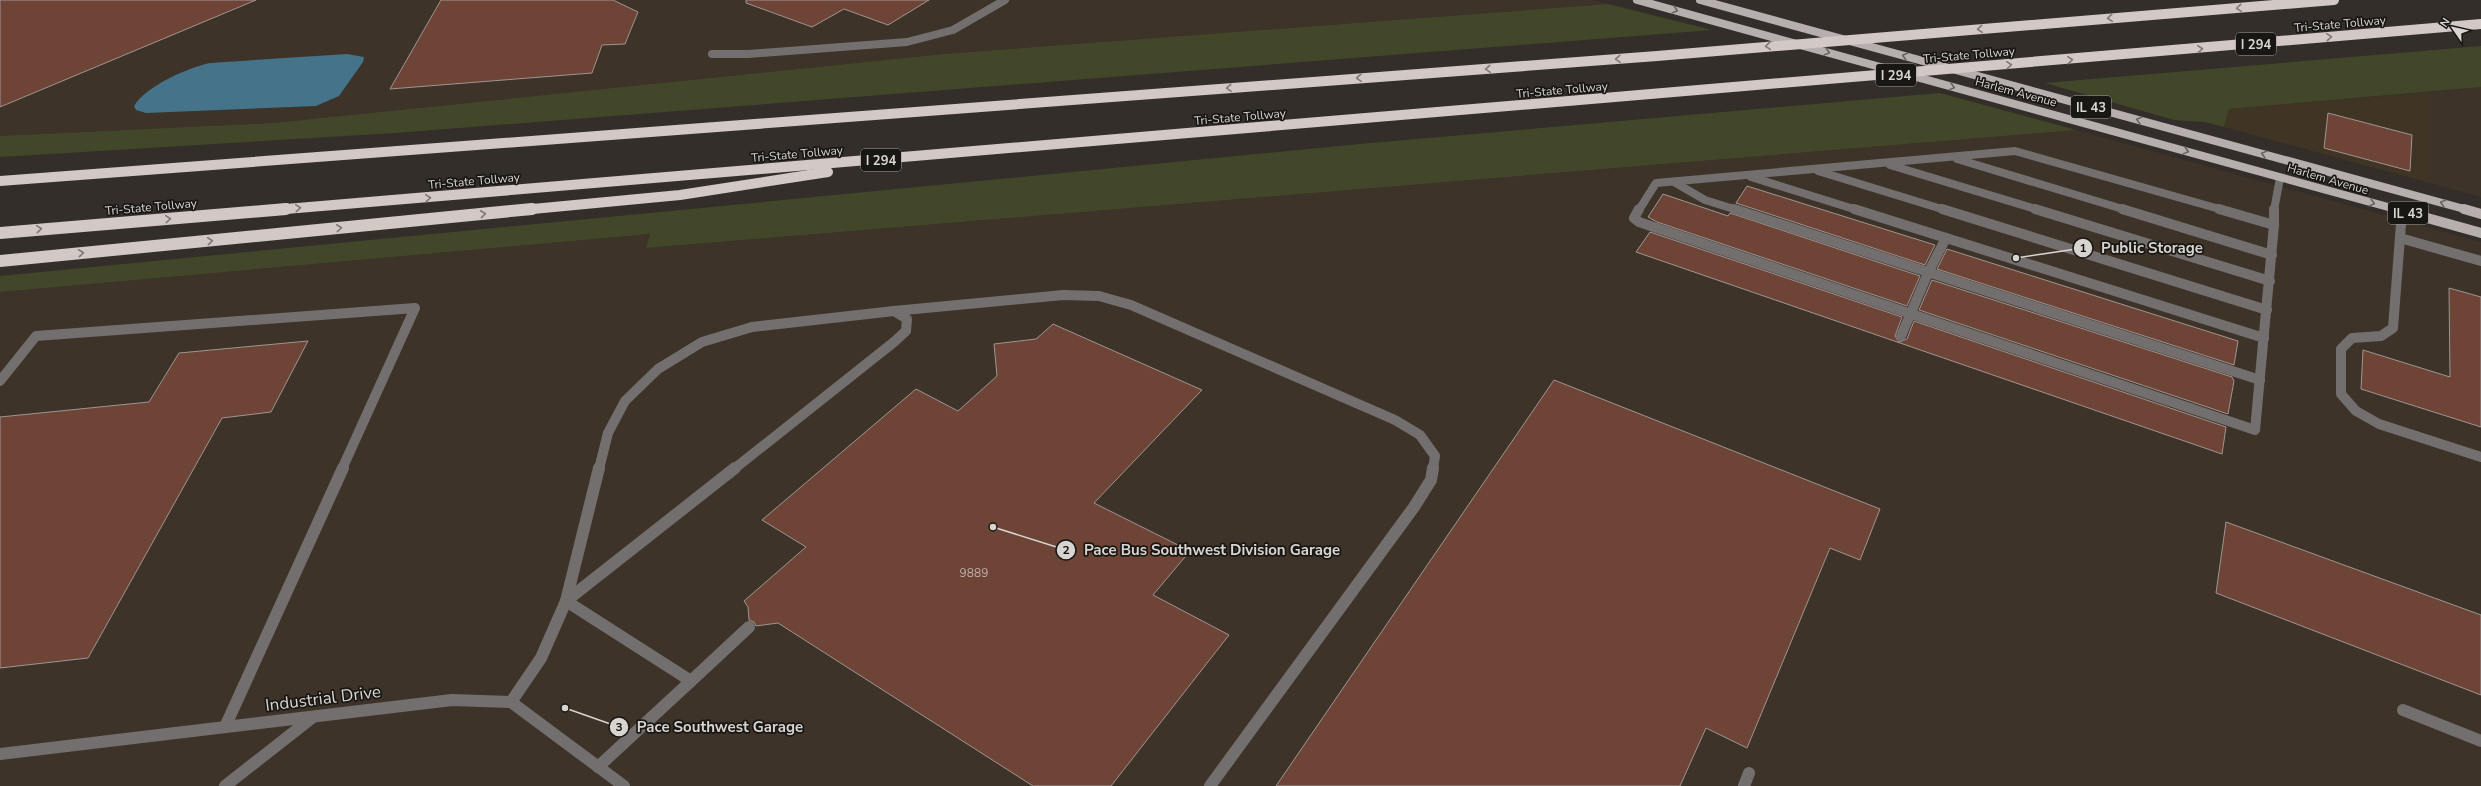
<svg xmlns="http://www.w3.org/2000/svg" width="2481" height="786" viewBox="0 0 2481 786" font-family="'Nunito Sans',sans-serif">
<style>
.commercial{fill:#403425}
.built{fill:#3d3329}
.green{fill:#434729}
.water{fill:#45738a}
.building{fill:#6e4437;stroke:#9f9592}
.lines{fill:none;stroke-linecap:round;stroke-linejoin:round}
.minor-far2{stroke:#736f6e;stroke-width:8}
.minor-far1{stroke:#736f6e;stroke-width:10}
.minor{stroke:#736f6e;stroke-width:12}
.major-far1{stroke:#b7afad;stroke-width:8}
.major{stroke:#b7afad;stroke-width:10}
.highway-far1{stroke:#d2c8c5;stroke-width:10}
.highway{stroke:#d2c8c5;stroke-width:12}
.oneway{stroke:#7f7875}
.oneway2{stroke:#686360}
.labels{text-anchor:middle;stroke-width:3.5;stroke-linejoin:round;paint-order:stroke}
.far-street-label{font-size:12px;fill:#d8d4d0;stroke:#191714}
.number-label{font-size:12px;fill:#beb0aa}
.shield{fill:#191714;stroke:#9f9b98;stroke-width:1}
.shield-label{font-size:13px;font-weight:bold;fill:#d8d4d0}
.near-street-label{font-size:17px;fill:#d8d4d0;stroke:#191714}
.leader{fill:none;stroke:#d8d4d0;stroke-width:1.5}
.callout-dot{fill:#d8d4d0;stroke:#191714;stroke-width:1.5}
.mark-label{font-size:12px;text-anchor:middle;font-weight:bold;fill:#111}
.callout-label{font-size:15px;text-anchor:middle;font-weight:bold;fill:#d8d4d0;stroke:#191714;stroke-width:3.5;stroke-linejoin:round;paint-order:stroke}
</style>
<rect width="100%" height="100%" fill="#332e29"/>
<polygon class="commercial" points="2430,92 2430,183 2224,127 2229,109"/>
<g class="built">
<polygon points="0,0 1593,0 1608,4 944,54 273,123 0,136"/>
<polygon points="2481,87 2481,197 2430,183 2430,92"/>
<polygon points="2076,130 2481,242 2481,786 0,786 0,292 650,234 647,248"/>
</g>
<g class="green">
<polygon points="1608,4 1712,30 395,133 0,157 0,136 273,123 944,54"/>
<polygon points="2481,46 2481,87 2229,109 2224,127 2205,122 2174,120 2045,83"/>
<polygon points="1940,93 2076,130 646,248 650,234 0,292 0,276 1371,143"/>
</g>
<path class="water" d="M 347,54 L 364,57 L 363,62 L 339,96 L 316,106 L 146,113 L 136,110 L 134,106 C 146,86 187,68 210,63 Z"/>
<g class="building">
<polygon points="0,0 256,0 0,107"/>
<polygon points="441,0 613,0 638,12 625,44 602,45 592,73 390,89"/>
<polygon points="746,0 929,0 888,25 844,9 812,27 746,3"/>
<polygon points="2328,113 2412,135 2410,171 2324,148"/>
<polygon points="1747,186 1935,245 1925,265 1736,203"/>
<polygon points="1663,194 1728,216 1730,213 1920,276 1907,306 1657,222 1648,217"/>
<polygon points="1650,232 1902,317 1895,336 1899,342 1907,339 1914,321 2226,427 2222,454 1636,252"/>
<polygon points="1947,249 2238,341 2234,365 1937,269"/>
<polygon points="1932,280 2232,377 2234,381 2228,414 1919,310"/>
<polygon points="2449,288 2481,297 2481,427 2361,389 2363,350 2450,377"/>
<polygon points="1053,324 1202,390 1094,503 1190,551 1153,595 1229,635 1111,786 1033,786 778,623 756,626 754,622 749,620 748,607 744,601 806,547 762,520 916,389 958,411 997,376 994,344 1036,339"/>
<polygon points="308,341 271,412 222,418 88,658 0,668 0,417 149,402 179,353"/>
<polygon points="1554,380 1880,509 1860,560 1830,548 1747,748 1706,728 1680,786 1276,786"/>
<polygon points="2226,522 2481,615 2481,695 2216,593"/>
</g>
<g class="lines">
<g class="minor-far2">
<polyline points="712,54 748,54 907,42 953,30 1005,0"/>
<polyline points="1957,159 2126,210"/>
<polyline points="1890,165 2039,210"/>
<polyline points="1818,171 1945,210"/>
<polyline points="1751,177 1857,210"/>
<polyline points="1674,182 1705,200 1737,210"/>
<polyline points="1639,210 1656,183 2015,151 2223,210"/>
<polyline points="2274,210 2280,178"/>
</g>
<g class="minor-far1">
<polyline points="1639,209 1634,218 1639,222 2255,430 2274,225"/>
<polyline points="1734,209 2260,380"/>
<polyline points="1854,209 2264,338"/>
<polyline points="1942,209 2267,310"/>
<polyline points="2035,209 2270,281"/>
<polyline points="2122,209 2272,255"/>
<polyline points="2219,209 2274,225"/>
<polyline points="2402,211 2393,328 2381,336 2352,338 2341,349 2341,394 2356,411 2379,424 2481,457"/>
<polyline points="2274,225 2274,209"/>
<polyline points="2400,238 2481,261"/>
<polyline points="894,311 1063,295 1099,296 1131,305 1395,420 1420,435 1435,456 1433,469"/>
<polyline points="1901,336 1928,273 1946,238"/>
<polyline points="0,381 36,336 415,308 342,469"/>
<polyline points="599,469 608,433 625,401 658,369 702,342 752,327 894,311 907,319 906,331 894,342 734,469"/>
</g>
<g class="minor">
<polyline points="566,601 691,681 598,767"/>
<polyline points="566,601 599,468"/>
<polyline points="566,601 735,468"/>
<polyline points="691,681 749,627"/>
<polyline points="511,702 541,658 566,601"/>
<polyline points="2403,710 2481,741"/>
<polyline points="225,727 343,468"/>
<polyline points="0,754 452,700 511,702 624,786"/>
<polyline points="225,786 313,717"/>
<polyline points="1210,786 1414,507 1431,480 1433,468"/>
<polyline points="1744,786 1749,773"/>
</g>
<g class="major-far1">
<polyline points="1637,0 2399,210"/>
<polyline points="1700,0 2468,210"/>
</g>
<g class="major">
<polyline points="2395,209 2481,233"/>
<polyline points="2464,209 2481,214"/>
</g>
<g class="highway-far1">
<polyline points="0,181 1657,56 2334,0"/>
<polyline points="274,210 2481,24"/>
<polyline points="522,210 680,195 828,172"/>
</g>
<g class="highway">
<polyline points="0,233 286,209"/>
<polyline points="0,261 532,209"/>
</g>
</g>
<defs><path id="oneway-chevron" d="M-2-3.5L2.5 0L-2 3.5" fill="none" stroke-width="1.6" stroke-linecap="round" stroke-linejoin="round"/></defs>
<g class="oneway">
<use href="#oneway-chevron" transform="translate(2239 8) rotate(175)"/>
<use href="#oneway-chevron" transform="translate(2110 18) rotate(175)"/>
<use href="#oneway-chevron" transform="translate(1980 29) rotate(175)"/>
<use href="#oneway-chevron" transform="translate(2329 37) rotate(-5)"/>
<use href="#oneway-chevron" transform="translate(1768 46) rotate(175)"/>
<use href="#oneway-chevron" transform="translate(2200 49) rotate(-5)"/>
<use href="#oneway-chevron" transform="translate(1618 59) rotate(176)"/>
<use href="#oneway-chevron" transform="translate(2070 60) rotate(-5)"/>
<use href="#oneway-chevron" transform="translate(2009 65) rotate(-5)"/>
<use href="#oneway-chevron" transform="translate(1488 69) rotate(176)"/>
<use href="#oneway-chevron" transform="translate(1359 78) rotate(176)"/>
<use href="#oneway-chevron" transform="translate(1229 88) rotate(176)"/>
<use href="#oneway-chevron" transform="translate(428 198) rotate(-5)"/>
<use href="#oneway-chevron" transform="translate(298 208) rotate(-5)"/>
<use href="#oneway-chevron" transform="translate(483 214) rotate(-6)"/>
<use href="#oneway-chevron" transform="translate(168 219) rotate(-5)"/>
<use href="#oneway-chevron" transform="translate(339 228) rotate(-6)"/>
<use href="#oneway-chevron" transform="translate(39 229) rotate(-5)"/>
<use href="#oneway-chevron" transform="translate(210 241) rotate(-6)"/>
<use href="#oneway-chevron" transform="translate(81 253) rotate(-6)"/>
</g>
<g class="oneway2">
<use href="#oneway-chevron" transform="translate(1675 10) rotate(15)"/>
<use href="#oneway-chevron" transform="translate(1827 52) rotate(15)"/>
<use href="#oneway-chevron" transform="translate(1905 56) rotate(-165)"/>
<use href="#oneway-chevron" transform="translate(1952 87) rotate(15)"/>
<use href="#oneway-chevron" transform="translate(2139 120) rotate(-165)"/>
<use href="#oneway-chevron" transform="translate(2186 151) rotate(15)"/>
<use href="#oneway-chevron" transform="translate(2264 154) rotate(-165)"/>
<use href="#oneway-chevron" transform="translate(2372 203) rotate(15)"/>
<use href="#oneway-chevron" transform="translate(2443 203) rotate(-165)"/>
</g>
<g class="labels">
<g class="far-street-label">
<text transform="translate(2340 24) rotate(-5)" y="4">Tri-State Tollway</text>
<text transform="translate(1969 55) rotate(-5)" y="4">Tri-State Tollway</text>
<text transform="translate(1562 90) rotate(-5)" y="4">Tri-State Tollway</text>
<text transform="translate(2016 92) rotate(15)" y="4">Harlem Avenue</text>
<text transform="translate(1240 117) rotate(-5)" y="4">Tri-State Tollway</text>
<text transform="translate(797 154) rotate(-5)" y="4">Tri-State Tollway</text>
<text transform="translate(2328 179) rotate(16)" y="4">Harlem Avenue</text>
<text transform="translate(474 181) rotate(-5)" y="4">Tri-State Tollway</text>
<text transform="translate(151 207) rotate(-5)" y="4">Tri-State Tollway</text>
</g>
<g class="number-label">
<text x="974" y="577">9889</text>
</g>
<g class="shield">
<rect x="2236" y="33" width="40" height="22" rx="3"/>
<rect x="1876" y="64" width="40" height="22" rx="3"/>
<rect x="2071" y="96" width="40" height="22" rx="3"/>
<rect x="861" y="149" width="40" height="22" rx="3"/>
<rect x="2388" y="202" width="40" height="22" rx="3"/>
</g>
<g class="shield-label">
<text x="2256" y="49">I 294</text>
<text x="1896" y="80">I 294</text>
<text x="2091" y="112">IL 43</text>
<text x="881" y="165">I 294</text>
<text x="2408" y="218">IL 43</text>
</g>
<g class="near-street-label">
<text transform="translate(323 698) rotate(-7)" y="6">Industrial Drive</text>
</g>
</g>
<path class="leader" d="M2016 258L2083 248M993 527L1066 550M565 708L619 727"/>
<g class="callout-dot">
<circle cx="2016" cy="258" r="4"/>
<circle cx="993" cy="527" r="4"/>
<circle cx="565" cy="708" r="4"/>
<circle cx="2083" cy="248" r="10"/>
<circle cx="1066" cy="550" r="10"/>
<circle cx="619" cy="727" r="10"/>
</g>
<g class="mark-label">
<text x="2083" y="252">1</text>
<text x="1066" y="554">2</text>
<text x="619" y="731">3</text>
</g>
<g class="callout-label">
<text x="2152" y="253">Public Storage</text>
<text x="1212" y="555">Pace Bus Southwest Division Garage</text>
<text x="720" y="732">Pace Southwest Garage</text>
</g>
<g transform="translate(2453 28) rotate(304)" stroke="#191714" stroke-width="3" paint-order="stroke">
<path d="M0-3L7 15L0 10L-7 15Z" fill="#d8d4d0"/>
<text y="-6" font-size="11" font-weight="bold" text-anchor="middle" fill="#d8d4d0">N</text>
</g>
</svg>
